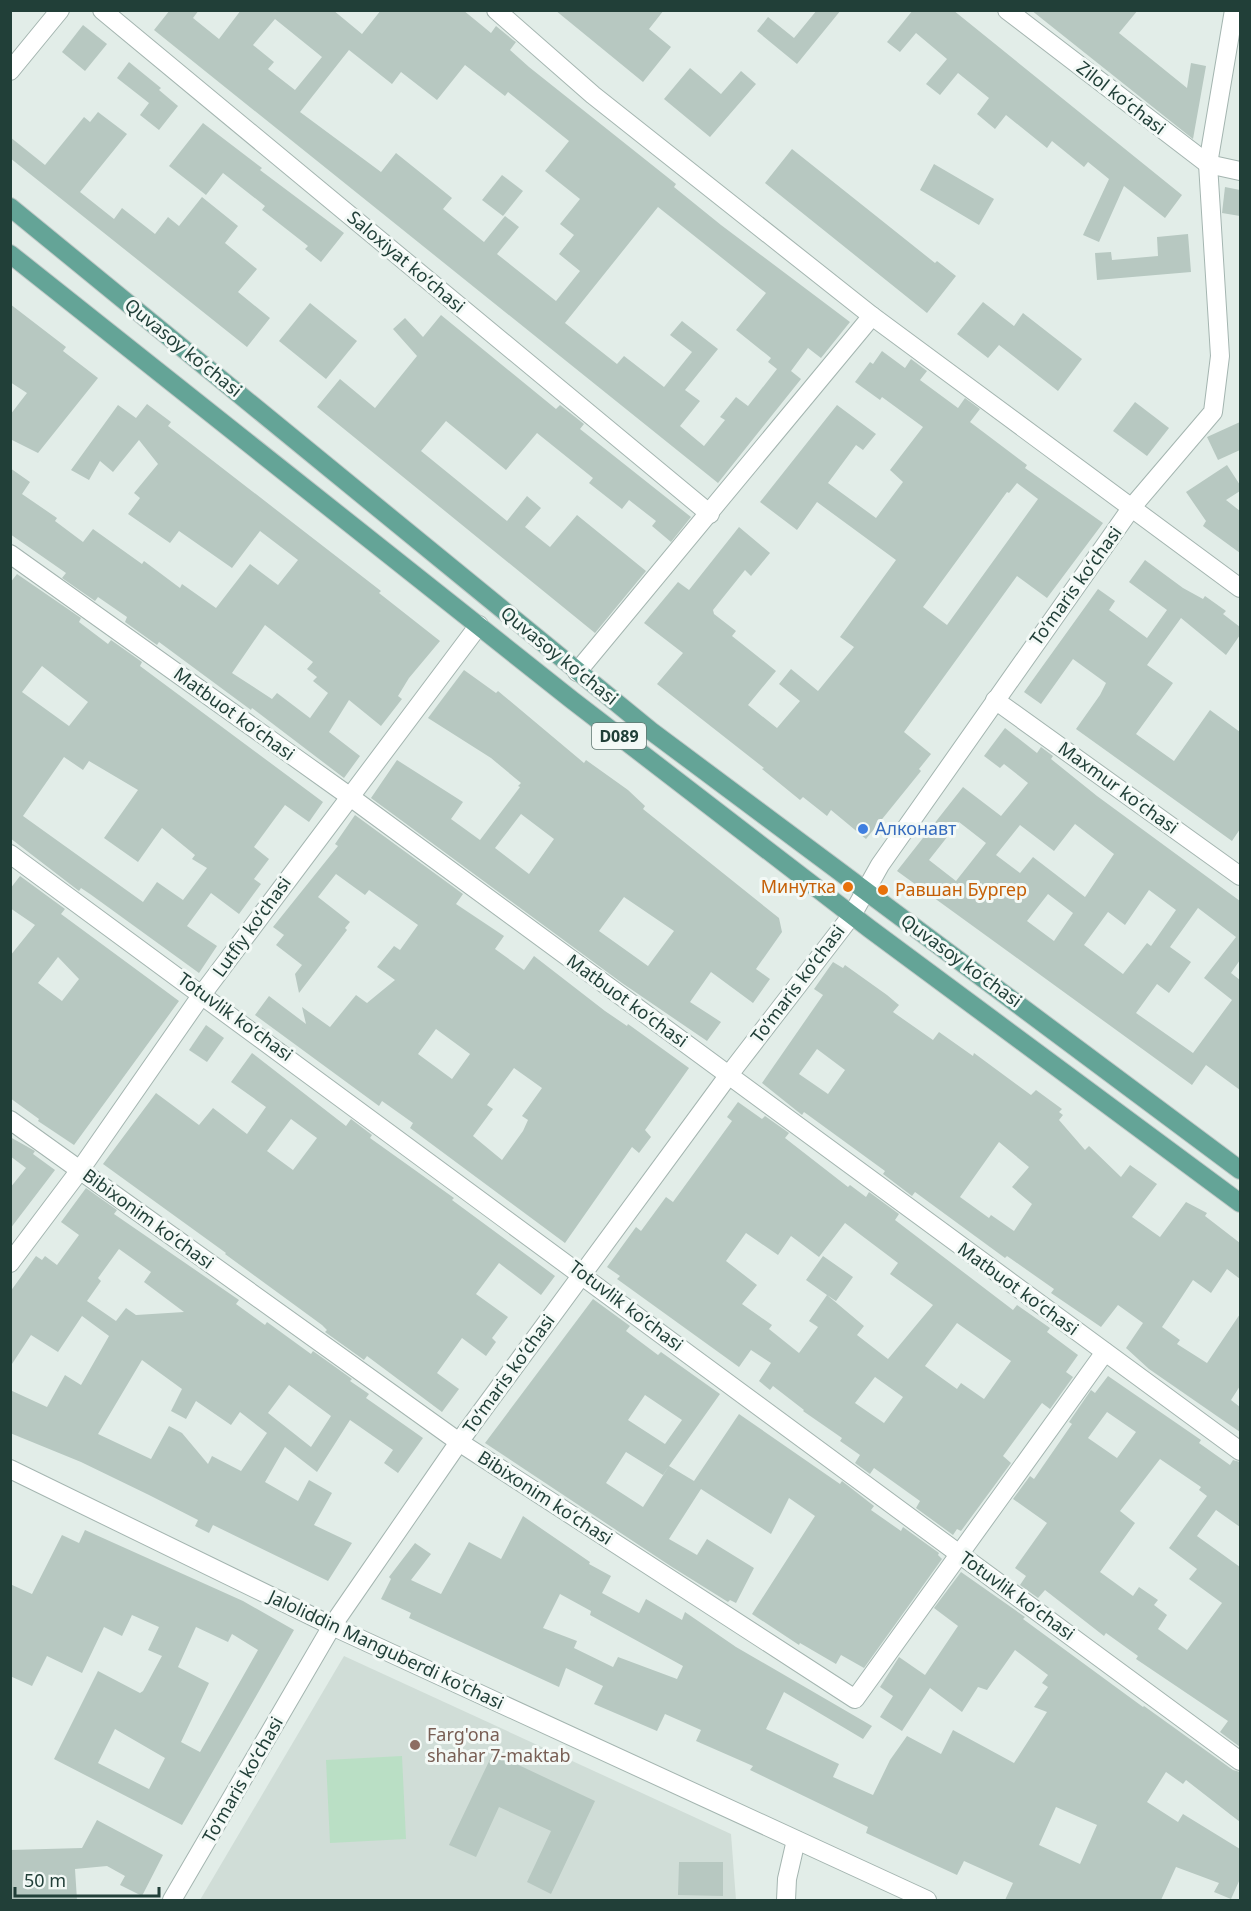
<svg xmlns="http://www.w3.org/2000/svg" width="1251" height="1911" viewBox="0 0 1251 1911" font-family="'Noto Sans',sans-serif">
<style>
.built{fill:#d0ddd7}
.green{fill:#badfc5}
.building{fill:#b7c8c1;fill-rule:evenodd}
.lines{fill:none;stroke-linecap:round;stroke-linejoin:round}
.street-casing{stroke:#a4b5b0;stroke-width:20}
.primary-casing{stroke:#c1c9c7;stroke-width:20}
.street{stroke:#fff;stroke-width:18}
.primary{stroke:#64a497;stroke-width:18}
.shop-dot{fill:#3f7fe0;stroke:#f3f9f6;stroke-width:2}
.food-dot{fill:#e8710a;stroke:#f3f9f6;stroke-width:2}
.education-dot{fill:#8d6e63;stroke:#f3f9f6;stroke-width:2}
.labels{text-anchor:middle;stroke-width:6;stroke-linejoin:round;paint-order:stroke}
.shield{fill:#f3f9f6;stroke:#607771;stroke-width:1.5}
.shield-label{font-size:16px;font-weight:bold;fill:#213f38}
.street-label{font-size:18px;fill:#213f38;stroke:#f3f9f6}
.shop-label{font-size:18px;fill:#366cbe;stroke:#f3f9f6;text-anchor:start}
.food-label{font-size:18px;fill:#c56008;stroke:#f3f9f6;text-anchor:end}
.education-label{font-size:18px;fill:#785e54;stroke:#f3f9f6;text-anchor:start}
</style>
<rect width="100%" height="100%" fill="#e2ede8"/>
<polygon class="built" points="344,1656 731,1834 736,1900 200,1900"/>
<polygon class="green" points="402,1756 406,1839 330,1843 326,1760"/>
<g class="building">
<path d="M 170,10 L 199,10 L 193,18 L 219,39 L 241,10 L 333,10 L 362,34 L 381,10 L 463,10 L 491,33 L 496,26 L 513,40 L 516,42 L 510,50 L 529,67 L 676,184 L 674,187 L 721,225 L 850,322 L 821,358 L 808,348 L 791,371 L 801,379 L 718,483 L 154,30 ZM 275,19 L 322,57 L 295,90 L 268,69 L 274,62 L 253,45 ZM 349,50 L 392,84 L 401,72 L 437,100 L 465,65 L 505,96 L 508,92 L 569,141 L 545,171 L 580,199 L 560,224 L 574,235 L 559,254 L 580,271 L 556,301 L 497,254 L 519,227 L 505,216 L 484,242 L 443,209 L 452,198 L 396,153 L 381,172 L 300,112 ZM 658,207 L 766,293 L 736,330 L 771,358 L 768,362 L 777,369 L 748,406 L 736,397 L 720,417 L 725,420 L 704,446 L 680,426 L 700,401 L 685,390 L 718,349 L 682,321 L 670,335 L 692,352 L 664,387 L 624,356 L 617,364 L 565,323 Z"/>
<polygon points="555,10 664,10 649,29 671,47 643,82"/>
<polygon points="817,10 841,10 797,64 757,31 768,17 794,38"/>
<polygon points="913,10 953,10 1182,195 1165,218 1124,186 1099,242 1083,235 1109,179 1088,162 1084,167 1052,141 1047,148 1006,115 995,129 977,114 989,98 958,73 940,95 926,84 947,59 916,33 900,52 887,42"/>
<polygon points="1031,10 1138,10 1119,33 1187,88 1191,63 1206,66 1193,139"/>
<polygon points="83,25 107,44 85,71 62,52"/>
<polygon points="129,62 161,88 159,90 178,106 159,130 140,115 149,103 117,78"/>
<polygon points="690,68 721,94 741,71 756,84 710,137 664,99"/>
<polygon points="98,112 127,134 80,192 114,219 122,208 155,234 168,217 179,226 202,197 238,226 225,243 257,269 238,292 270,318 247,347 10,158 10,137 45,165 84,117 90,122"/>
<polygon points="203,123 262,168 260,170 344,233 321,262 305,249 308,246 262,210 265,206 223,173 206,195 169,166"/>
<polygon points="792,149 935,263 937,261 956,276 927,313 765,183"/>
<polygon points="934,164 994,199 979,225 920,190"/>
<polygon points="502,175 523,191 503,216 482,200"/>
<polygon points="1225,187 1240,190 1240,216 1222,213"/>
<polygon points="1188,234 1191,272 1097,280 1095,253 1111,252 1112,260 1158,256 1157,237"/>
<polygon points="983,302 1014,326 1023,313 1082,359 1058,391 999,345 988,358 957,334"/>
<polygon points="310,303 357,341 326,379 279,341"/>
<polygon points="10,304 66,347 63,351 98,378 38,453 10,439 10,415 27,393 10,382"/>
<polygon points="441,315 556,409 560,405 584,424 580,429 691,517 671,542 652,526 656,521 629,500 622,509 589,483 593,478 537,433 506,470 446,421 421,451 507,521 527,496 541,508 525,527 550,547 577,515 646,571 595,633 317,407 340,379 375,408 417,356 393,329 405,318 423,337"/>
<path d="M 882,351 L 905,368 L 911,359 L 927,371 L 920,380 L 958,408 L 965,398 L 980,409 L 970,422 L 1027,465 L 1025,468 L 1103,523 L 1047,598 L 1017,576 L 904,732 L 931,754 L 919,769 L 921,771 L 866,839 L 831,810 L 827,816 L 803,797 L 800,800 L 762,769 L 764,768 L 657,684 L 683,653 L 644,623 L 678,582 L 689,590 L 739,527 L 770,553 L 751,576 L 745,570 L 713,610 L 714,614 L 736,631 L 732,636 L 776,671 L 748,705 L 777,728 L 800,701 L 779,684 L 791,669 L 818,691 L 854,647 L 840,637 L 896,560 L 817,502 L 797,530 L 760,502 L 837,405 L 876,434 L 863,450 L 856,445 L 828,483 L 876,518 L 903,482 L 890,470 L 923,427 L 882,397 L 880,400 L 855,382 L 870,362 L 873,364 ZM 1017,483 L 1038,499 L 947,625 L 923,607 L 1007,492 L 1009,493 Z"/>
<polygon points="1135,402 1169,428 1147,456 1113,431"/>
<path d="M 147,404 L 171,422 L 168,426 L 381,591 L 379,593 L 440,641 L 409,678 L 398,696 L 402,699 L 381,726 L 349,700 L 329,732 L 360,756 L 344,778 L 252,708 L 251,710 L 159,642 L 157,645 L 125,622 L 127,617 L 98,597 L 95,601 L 62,578 L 66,573 L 10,534 L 10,468 L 30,482 L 22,494 L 57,518 L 55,521 L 83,542 L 93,529 L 142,564 L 144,561 L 180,588 L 182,584 L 216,608 L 250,564 L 278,585 L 298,560 L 260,531 L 232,568 L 179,531 L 170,543 L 128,514 L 140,498 L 134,493 L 158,464 L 139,440 L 113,472 L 100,461 L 89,480 L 71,470 L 118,405 L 136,418 ZM 265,625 L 313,662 L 307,669 L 317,677 L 313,681 L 328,693 L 310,718 L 277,693 L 272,699 L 232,673 Z"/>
<polygon points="1240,422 1240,450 1218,460 1207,437"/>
<polygon points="1227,465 1240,485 1240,491 1226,500 1240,511 1240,553 1203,526 1206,521 1186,492"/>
<polygon points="1145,560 1183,588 1203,599 1205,596 1226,611 1223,614 1240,627 1240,635 1226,655 1181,618 1147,665 1173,683 1136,734 1174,761 1210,710 1240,732 1240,829 1232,841 1076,729 1100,695 1106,683 1073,659 1041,704 1024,692 1098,589 1115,601 1109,610 1147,638 1167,610 1129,582"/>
<path d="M 17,574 L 81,618 L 79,622 L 108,644 L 111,640 L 142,662 L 140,666 L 323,802 L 309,822 L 285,805 L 276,817 L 254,847 L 269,859 L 254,879 L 261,884 L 239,914 L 211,893 L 187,926 L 217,946 L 199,973 L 90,894 L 81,888 L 79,891 L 10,838 L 10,583 ZM 42,666 L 88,702 L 69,726 L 22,692 ZM 64,757 L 83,770 L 89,761 L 138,790 L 104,838 L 138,862 L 162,828 L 195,855 L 192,859 L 207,868 L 183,900 L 157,882 L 143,902 L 23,816 Z"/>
<path d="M 464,670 L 496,693 L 498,691 L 584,763 L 586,760 L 628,790 L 645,806 L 643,809 L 779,918 L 782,932 L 756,969 L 770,979 L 753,1003 L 711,972 L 690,1002 L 721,1022 L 707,1041 L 622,983 L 371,798 L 397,760 L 463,802 L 451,819 L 480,840 L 520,787 L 518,786 L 521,783 L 491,758 L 428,718 ZM 521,814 L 554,839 L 529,874 L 495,848 ZM 624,897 L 674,931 L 648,966 L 599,931 Z"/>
<path d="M 1005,728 L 1037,753 L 1041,747 L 1053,756 L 1051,759 L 1097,796 L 1240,901 L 1240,960 L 1231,973 L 1240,980 L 1240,1090 L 1206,1065 L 1192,1085 L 897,871 L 963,787 L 1001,816 L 1028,783 L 1004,764 L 1000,768 L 984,756 ZM 959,822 L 986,843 L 956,881 L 929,860 ZM 1075,824 L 1114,854 L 1085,897 L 1033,857 L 1020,873 L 996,855 L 1020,825 L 1054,851 ZM 1149,890 L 1176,910 L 1151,946 L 1147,943 L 1123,974 L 1084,945 L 1108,912 L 1125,925 ZM 1048,894 L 1073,913 L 1054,941 L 1027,921 ZM 1198,908 L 1236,937 L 1204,978 L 1232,1000 L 1193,1053 L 1136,1013 L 1157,984 L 1169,993 L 1191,962 L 1170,947 Z"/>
<path d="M 355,815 L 463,894 L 456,904 L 504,936 L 495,949 L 524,970 L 534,956 L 605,1011 L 627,1026 L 628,1024 L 689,1068 L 645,1130 L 651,1137 L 639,1153 L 632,1147 L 565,1243 L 410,1128 L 413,1123 L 382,1101 L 379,1106 L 255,1015 L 269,996 L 306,1024 L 302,1007 L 330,1027 L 356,995 L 367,1003 L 395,980 L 377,967 L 394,946 L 400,950 L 418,925 L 369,890 L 365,895 L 336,874 L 318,897 L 350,922 L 345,928 L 347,930 L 299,993 L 295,974 L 302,965 L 276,945 L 284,935 L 273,927 L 338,846 L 335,844 ZM 436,1029 L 470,1054 L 452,1079 L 418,1054 ZM 514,1068 L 542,1088 L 522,1116 L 528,1120 L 523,1131 L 502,1160 L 473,1136 L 493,1109 L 487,1105 Z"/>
<path d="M 20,876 L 65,909 L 61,914 L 179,1001 L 74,1145 L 38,1121 L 39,1119 L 10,1098 L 10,956 L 35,925 L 10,908 L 10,889 ZM 58,957 L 79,979 L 62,1001 L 38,983 Z"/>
<path d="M 833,962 L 843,968 L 845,965 L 887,995 L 899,1005 L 893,1012 L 933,1040 L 939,1032 L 973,1056 L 974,1053 L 1031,1095 L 1036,1090 L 1062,1109 L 1059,1112 L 1063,1115 L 1059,1120 L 1085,1150 L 1089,1146 L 1121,1177 L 1130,1165 L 1157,1184 L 1132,1217 L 1160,1237 L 1186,1202 L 1207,1213 L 1205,1216 L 1240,1243 L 1240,1279 L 1227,1269 L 1211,1293 L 1193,1280 L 1162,1327 L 1180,1340 L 1177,1344 L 1207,1363 L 1240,1314 L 1240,1386 L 1231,1400 L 1240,1407 L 1240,1432 L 1149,1369 L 1126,1348 L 1143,1323 L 1118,1305 L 1101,1327 L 1051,1293 L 1054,1289 L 1007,1256 L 1005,1258 L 915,1192 L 912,1196 L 883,1174 L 885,1171 L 804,1112 L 802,1115 L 762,1083 L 823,995 L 814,989 ZM 817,1049 L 845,1070 L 828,1094 L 799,1074 ZM 999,1142 L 1029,1167 L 1012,1187 L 1032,1204 L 1014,1231 L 991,1215 L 989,1218 L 960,1197 Z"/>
<polygon points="206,1025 224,1038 207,1062 189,1050"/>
<path d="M 252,1053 L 346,1126 L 351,1119 L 372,1135 L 370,1138 L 454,1198 L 452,1200 L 555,1276 L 541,1295 L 499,1263 L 476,1294 L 508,1317 L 492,1338 L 496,1342 L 486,1356 L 462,1338 L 437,1373 L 459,1389 L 442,1412 L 367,1356 L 364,1360 L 325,1332 L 327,1330 L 322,1325 L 225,1254 L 226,1253 L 103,1164 L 156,1093 L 199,1125 L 213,1108 L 247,1134 L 266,1107 L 231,1082 ZM 291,1119 L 317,1138 L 293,1170 L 267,1151 Z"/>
<path d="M 738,1102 L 762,1119 L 765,1116 L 789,1133 L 785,1138 L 848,1187 L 850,1185 L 866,1197 L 869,1192 L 899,1214 L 895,1220 L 1013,1310 L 1017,1305 L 1050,1328 L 1047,1332 L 1078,1355 L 1066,1372 L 1073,1377 L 1050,1409 L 1042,1403 L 1003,1456 L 1011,1463 L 961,1531 L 957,1529 L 953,1535 L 916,1508 L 920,1501 L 874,1468 L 870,1474 L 855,1463 L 860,1455 L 840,1441 L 842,1438 L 803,1411 L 804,1410 L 773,1386 L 770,1390 L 759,1381 L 771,1363 L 751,1350 L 739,1367 L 617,1279 L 620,1276 L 607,1267 L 636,1227 L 641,1231 L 666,1197 L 673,1202 L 732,1121 L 727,1117 ZM 845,1223 L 898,1263 L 890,1274 L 933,1305 L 888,1359 L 857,1335 L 864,1326 L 827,1295 L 836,1301 L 853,1277 L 823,1256 L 806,1280 L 827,1295 L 809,1321 L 818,1327 L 799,1353 L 769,1329 L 772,1325 L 742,1304 L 757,1285 L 726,1261 L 746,1233 L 778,1255 L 791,1236 L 819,1257 ZM 957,1323 L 1011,1361 L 984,1399 L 961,1383 L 957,1389 L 925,1366 ZM 875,1377 L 903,1397 L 884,1423 L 855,1403 Z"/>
<polygon points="10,1137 35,1151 33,1154 55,1170 10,1229 10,1188 26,1168 10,1156"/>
<path d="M 86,1188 L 117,1210 L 114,1214 L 239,1300 L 236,1304 L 265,1325 L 267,1322 L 311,1354 L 313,1351 L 352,1379 L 350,1381 L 369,1394 L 366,1398 L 423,1438 L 398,1473 L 384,1463 L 393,1450 L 350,1420 L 317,1472 L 285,1447 L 265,1482 L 298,1501 L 309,1480 L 332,1493 L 314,1525 L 352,1543 L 328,1581 L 213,1525 L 209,1533 L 195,1526 L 198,1520 L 149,1495 L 81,1462 L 10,1433 L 10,1390 L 47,1407 L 65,1375 L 81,1385 L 109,1336 L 82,1316 L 58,1352 L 31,1335 L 10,1367 L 10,1292 L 36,1256 L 42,1260 L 45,1256 L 57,1265 L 79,1235 L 61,1222 ZM 119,1249 L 151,1272 L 144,1282 L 184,1312 L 136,1315 L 126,1308 L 116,1321 L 87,1301 L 101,1281 L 98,1278 ZM 142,1360 L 182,1389 L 171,1411 L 186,1419 L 196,1401 L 231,1425 L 240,1412 L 267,1433 L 241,1471 L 212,1456 L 208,1464 L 182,1433 L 169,1426 L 151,1459 L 98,1434 ZM 289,1385 L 331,1416 L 311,1447 L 268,1413 Z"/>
<path d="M 593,1299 L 630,1326 L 626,1331 L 658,1355 L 661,1352 L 720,1394 L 669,1466 L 694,1481 L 739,1414 L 840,1484 L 842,1481 L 874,1506 L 871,1510 L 901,1531 L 903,1527 L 939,1553 L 938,1555 L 942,1559 L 864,1668 L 841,1655 L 836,1664 L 800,1643 L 799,1645 L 752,1614 L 815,1516 L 789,1498 L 771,1534 L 701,1489 L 669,1539 L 697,1555 L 707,1539 L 754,1568 L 736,1603 L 730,1600 L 728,1602 L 672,1567 L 485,1443 ZM 645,1395 L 682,1420 L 665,1444 L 628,1420 ZM 626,1452 L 663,1475 L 669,1466 L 643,1507 L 606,1483 Z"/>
<path d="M 1108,1376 L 1201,1440 L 1199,1443 L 1230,1465 L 1233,1460 L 1240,1462 L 1240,1527 L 1216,1510 L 1197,1536 L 1240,1567 L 1240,1747 L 1220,1732 L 1228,1721 L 1136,1659 L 1138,1656 L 1106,1633 L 1104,1636 L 1045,1590 L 1038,1598 L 1020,1585 L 1026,1576 L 1015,1568 L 1047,1523 L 1013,1499 L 1030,1476 L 1034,1479 L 1072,1424 L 1069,1422 L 1091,1390 L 1095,1393 ZM 1107,1412 L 1136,1432 L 1117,1458 L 1088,1438 ZM 1160,1459 L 1201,1487 L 1199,1490 L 1207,1496 L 1169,1548 L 1197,1569 L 1189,1579 L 1222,1603 L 1187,1650 L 1158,1629 L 1167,1615 L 1154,1605 L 1158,1600 L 1139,1587 L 1133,1596 L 1100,1572 L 1135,1523 L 1120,1511 Z"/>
<path d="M 523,1516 L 590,1562 L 589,1564 L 611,1576 L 602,1593 L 639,1613 L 646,1599 L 682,1620 L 685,1612 L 736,1647 L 872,1726 L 863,1739 L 784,1692 L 766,1729 L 839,1764 L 833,1777 L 873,1795 L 890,1760 L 907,1736 L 941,1754 L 953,1730 L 1014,1763 L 1047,1712 L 1034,1707 L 1048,1687 L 1042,1683 L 1048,1675 L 1015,1650 L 987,1690 L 978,1687 L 962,1712 L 930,1688 L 902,1731 L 880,1717 L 893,1696 L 880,1687 L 899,1657 L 925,1675 L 958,1626 L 934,1608 L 961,1572 L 1025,1617 L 1023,1619 L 1143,1707 L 1144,1706 L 1233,1770 L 1240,1772 L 1240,1822 L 1186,1780 L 1183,1784 L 1166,1772 L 1147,1802 L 1178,1822 L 1183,1814 L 1240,1849 L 1240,1879 L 1231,1899 L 1214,1892 L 1219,1883 L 1176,1867 L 1161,1900 L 1005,1900 L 1013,1883 L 964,1861 L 957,1875 L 866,1833 L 868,1827 L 750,1770 L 753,1766 L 696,1741 L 701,1730 L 665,1714 L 657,1731 L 594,1704 L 603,1686 L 566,1668 L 559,1687 L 409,1618 L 411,1613 L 381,1599 L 391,1579 L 389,1577 L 415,1543 L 431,1554 L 411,1580 L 441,1594 L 469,1542 L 501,1559 ZM 560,1594 L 591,1611 L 590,1615 L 683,1666 L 677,1679 L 618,1657 L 613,1667 L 574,1648 L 577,1641 L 543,1628 ZM 1056,1807 L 1097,1825 L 1080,1864 L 1039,1845 Z"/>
<path d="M 85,1530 L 243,1601 L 294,1630 L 182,1825 L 54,1759 L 98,1671 L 140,1693 L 143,1691 L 162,1656 L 148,1650 L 159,1627 L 132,1615 L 122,1636 L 104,1627 L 82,1673 L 47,1656 L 32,1686 L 10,1676 L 10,1584 L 32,1594 L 62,1535 L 79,1543 ZM 196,1627 L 228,1642 L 232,1634 L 258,1650 L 200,1752 L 181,1742 L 209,1683 L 178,1667 ZM 115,1729 L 165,1758 L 149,1789 L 98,1763 Z"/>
<polygon points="493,1753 595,1801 551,1894 527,1882 551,1831 499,1807 476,1857 449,1845"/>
<polygon points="97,1820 163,1855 142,1896 120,1885 125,1876 107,1866 75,1869 77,1900 10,1900 10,1850 82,1848"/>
<polygon points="679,1862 723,1862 723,1896 678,1895"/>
</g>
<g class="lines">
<defs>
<g id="street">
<polyline points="102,10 710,514"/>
<polyline points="496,10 593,95 872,316 1240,588"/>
<polyline points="1007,10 1208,164 1240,171"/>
<polyline points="10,71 60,10"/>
<polyline points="10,554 349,796 1240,1451"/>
<polyline points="577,672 872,316"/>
<polyline points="995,700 1240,876"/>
<polyline points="10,854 1240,1761"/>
<polyline points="10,1120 459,1442 855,1699 1105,1352"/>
<polyline points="10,1263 80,1170 203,993 479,625"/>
<polyline points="10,1469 332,1626 927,1900"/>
<polyline points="172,1900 332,1626 459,1442 728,1076 852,915 880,865 1132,507 1213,412 1220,356 1208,164 1234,10"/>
<polyline points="786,1900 787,1879 796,1840"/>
</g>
<g id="primary">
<polyline points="10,207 651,731 1240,1170"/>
<polyline points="10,254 572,700 870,929 1240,1203"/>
</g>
</defs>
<use href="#street" class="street-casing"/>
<use href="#primary" class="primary-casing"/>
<use href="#street" class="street"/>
<use href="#primary" class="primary"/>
</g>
<circle class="shop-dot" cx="863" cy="829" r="6"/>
<g class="food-dot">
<circle cx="848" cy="887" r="6"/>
<circle cx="883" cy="890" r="6"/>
</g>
<circle class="education-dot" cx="415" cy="1745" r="6"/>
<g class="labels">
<rect class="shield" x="592" y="723" width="54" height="26" rx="4.5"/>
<g class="shield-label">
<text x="619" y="742">D089</text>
</g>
<g class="street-label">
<text transform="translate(1121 98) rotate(38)" y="6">Zilol koʻchasi</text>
<text transform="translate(406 262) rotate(40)" y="6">Saloxiyat koʻchasi</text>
<text transform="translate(183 348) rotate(39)" y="6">Quvasoy koʻchasi</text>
<text transform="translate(1076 586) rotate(-54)" y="6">Toʻmaris koʻchasi</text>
<text transform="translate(559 656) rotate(39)" y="6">Quvasoy koʻchasi</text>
<text transform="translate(234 714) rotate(36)" y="6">Matbuot koʻchasi</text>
<text transform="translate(1118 788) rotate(36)" y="6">Maxmur koʻchasi</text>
<text transform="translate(252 927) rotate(-54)" y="6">Lutfiy koʻchasi</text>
<text transform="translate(961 961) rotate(36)" y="6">Quvasoy koʻchasi</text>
<text transform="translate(798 984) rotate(-53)" y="6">Toʻmaris koʻchasi</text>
<text transform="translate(627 1001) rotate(36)" y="6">Matbuot koʻchasi</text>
<text transform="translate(235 1017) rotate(36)" y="6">Totuvlik koʻchasi</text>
<text transform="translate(148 1219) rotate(36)" y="6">Bibixonim koʻchasi</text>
<text transform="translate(1018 1289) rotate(36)" y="6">Matbuot koʻchasi</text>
<text transform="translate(626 1306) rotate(37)" y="6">Totuvlik koʻchasi</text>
<text transform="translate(509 1374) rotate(-54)" y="6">Toʻmaris koʻchasi</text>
<text transform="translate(545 1498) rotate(33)" y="6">Bibixonim koʻchasi</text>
<text transform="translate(1017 1596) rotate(36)" y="6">Totuvlik koʻchasi</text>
<text transform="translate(386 1650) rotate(25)" y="6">Jaloliddin Manguberdi ko'chasi</text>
<text transform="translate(243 1780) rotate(-60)" y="6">Toʻmaris koʻchasi</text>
</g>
<g class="shop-label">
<text x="875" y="835">Алконавт</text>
</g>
<g class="food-label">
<text x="836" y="893">Минутка</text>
<text x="895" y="896" text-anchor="start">Равшан Бургер</text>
</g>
<g class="education-label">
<text x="427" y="1741">Farg'ona<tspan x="427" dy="21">shahar 7-maktab</tspan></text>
</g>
</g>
<rect width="1251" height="1911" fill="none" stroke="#213f38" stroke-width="24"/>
<path d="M15 1887v9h144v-9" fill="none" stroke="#213f38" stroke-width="3"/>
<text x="24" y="1887" font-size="18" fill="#213f38" stroke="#f3f9f6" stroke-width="4.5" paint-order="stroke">50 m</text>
</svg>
